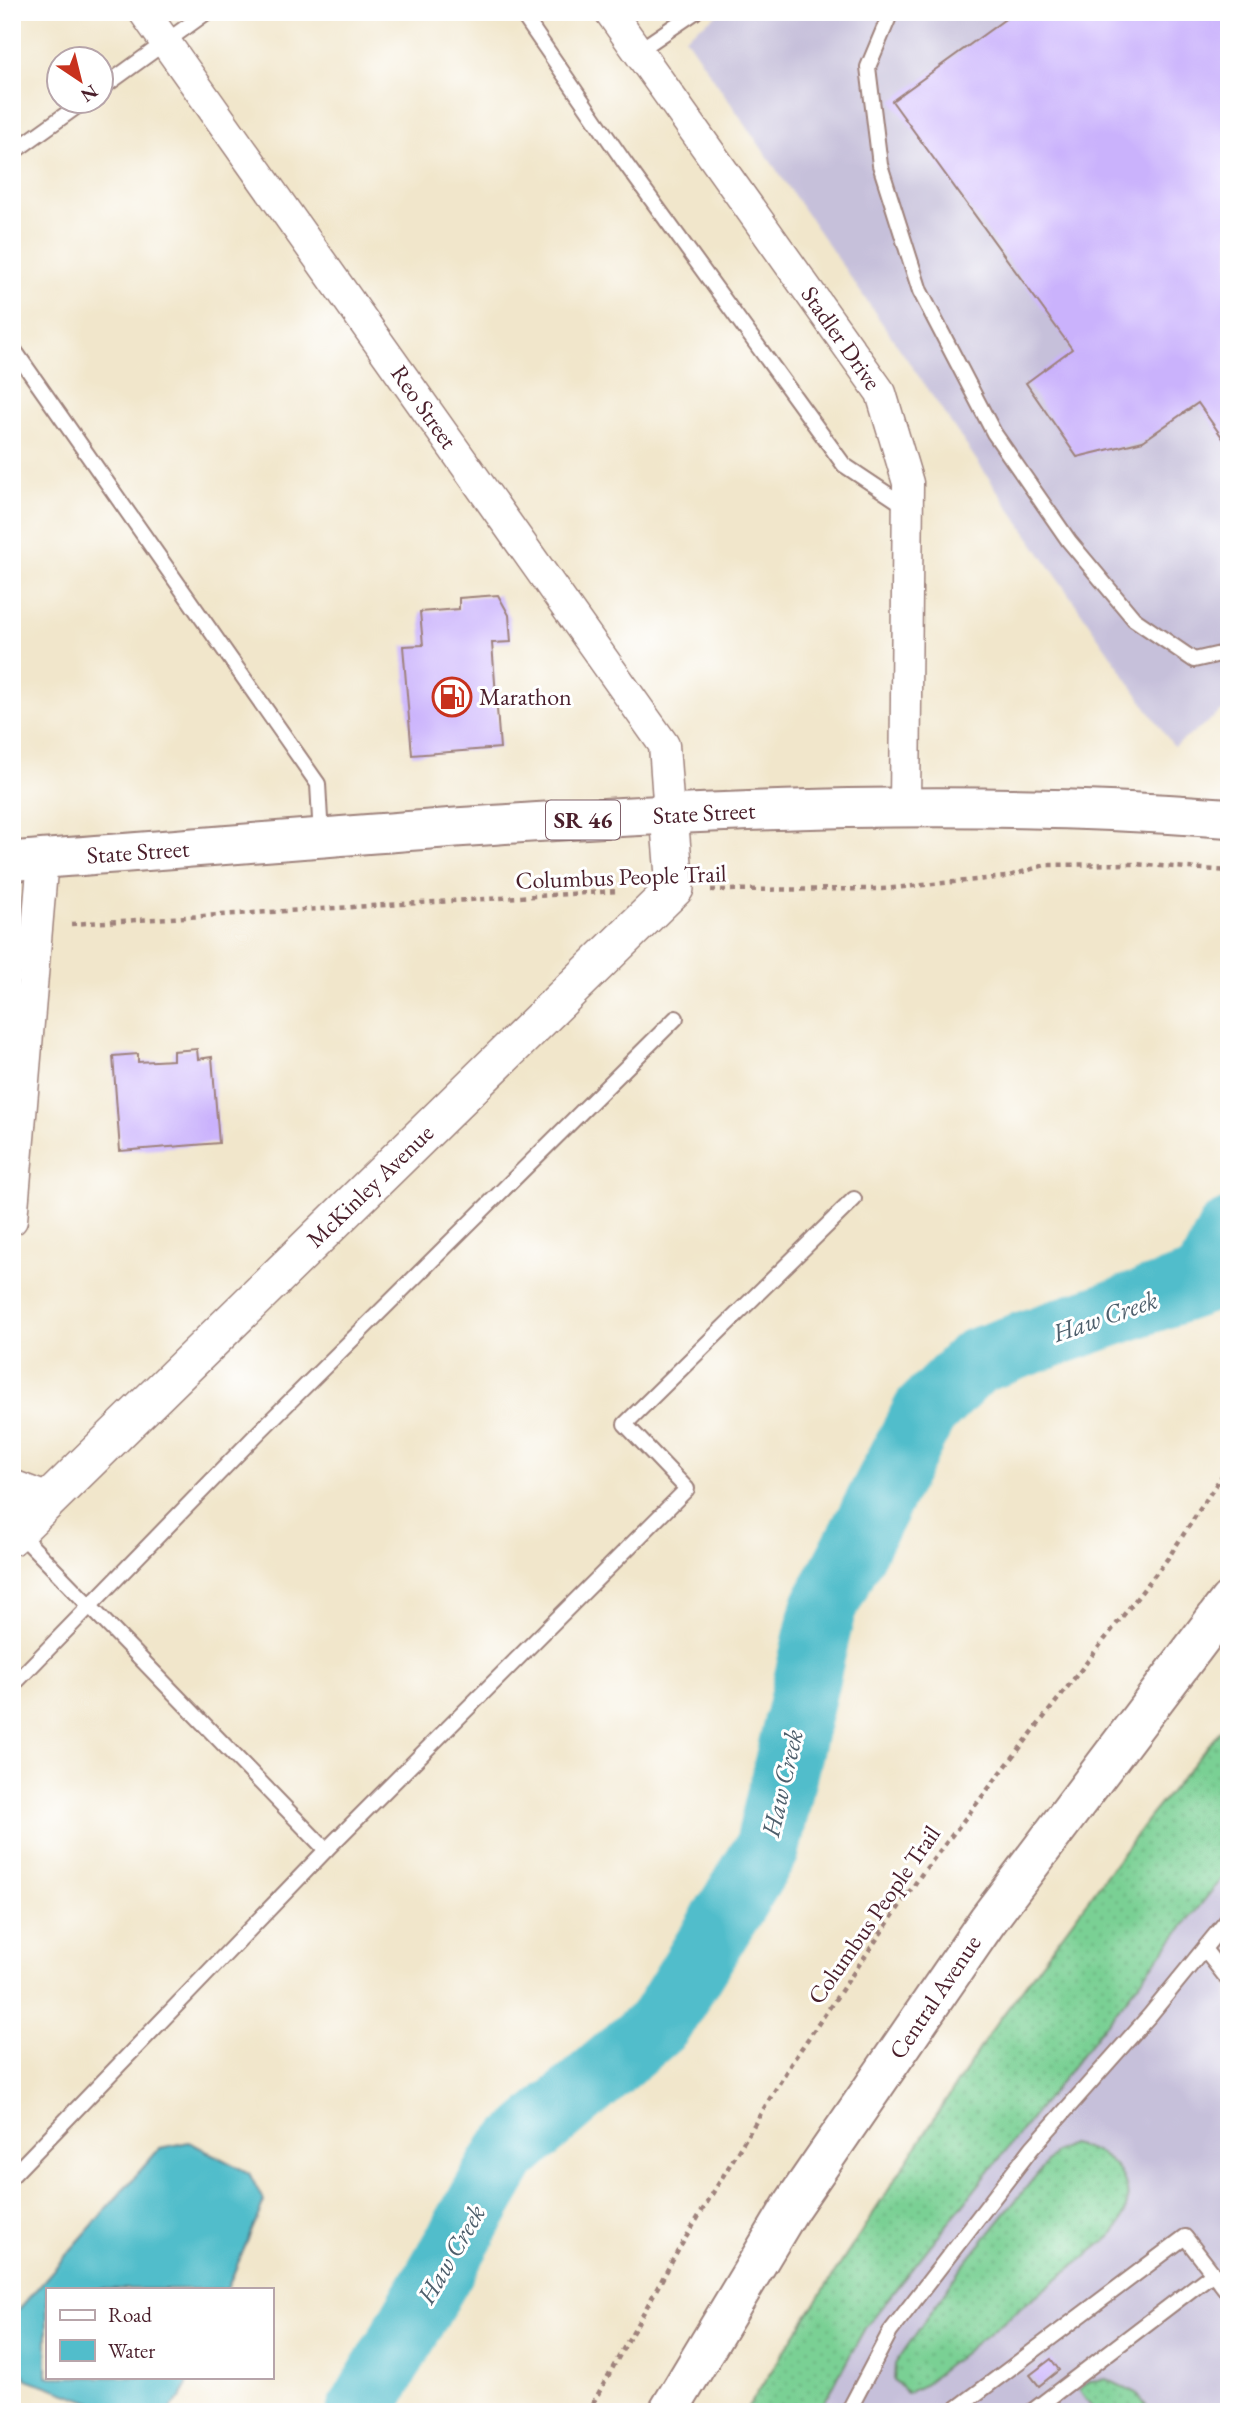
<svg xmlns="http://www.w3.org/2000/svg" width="1241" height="2424" viewBox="0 0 1241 2424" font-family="'EB Garamond',serif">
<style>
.industrial{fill:#c6c0da}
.grass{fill:url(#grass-dots);stroke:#627860;stroke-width:2}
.water{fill:#51bdcb;stroke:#4e6e7b;stroke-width:2}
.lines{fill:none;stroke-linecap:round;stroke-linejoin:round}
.river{stroke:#51bdcb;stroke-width:66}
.building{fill:#cab2fc}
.service-casing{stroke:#9e827b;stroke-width:18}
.minor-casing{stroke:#9e827b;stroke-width:33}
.tertiary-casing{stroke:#9e827b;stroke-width:40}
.primary-casing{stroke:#9e827b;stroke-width:42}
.trunk-casing{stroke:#9e827b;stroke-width:42}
.path{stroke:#9e827b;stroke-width:4.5;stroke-dasharray:5 5;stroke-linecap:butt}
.service{stroke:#fff;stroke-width:14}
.minor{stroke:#fff;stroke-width:30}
.tertiary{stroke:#fff;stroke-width:37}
.primary{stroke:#fff;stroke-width:38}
.trunk{stroke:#fff;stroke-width:38}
.labels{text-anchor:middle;stroke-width:6;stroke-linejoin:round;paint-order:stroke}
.shield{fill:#fff;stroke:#80626b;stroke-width:2}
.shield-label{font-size:23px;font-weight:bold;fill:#4a1f2b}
.street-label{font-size:24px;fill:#4a1f2b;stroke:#fff}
.poi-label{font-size:24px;fill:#4a1f2b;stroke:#fff;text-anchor:start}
.water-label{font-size:26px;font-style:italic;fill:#4d5e6b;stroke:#fff}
</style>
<defs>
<pattern id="grass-dots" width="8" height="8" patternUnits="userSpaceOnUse" patternTransform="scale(1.75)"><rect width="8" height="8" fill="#7ad094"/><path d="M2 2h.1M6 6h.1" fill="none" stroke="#6bb280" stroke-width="1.8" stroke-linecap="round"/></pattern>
</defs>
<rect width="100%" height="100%" fill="#fff"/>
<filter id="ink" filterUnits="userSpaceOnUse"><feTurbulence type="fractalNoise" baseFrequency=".0143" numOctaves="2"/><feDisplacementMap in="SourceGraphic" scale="14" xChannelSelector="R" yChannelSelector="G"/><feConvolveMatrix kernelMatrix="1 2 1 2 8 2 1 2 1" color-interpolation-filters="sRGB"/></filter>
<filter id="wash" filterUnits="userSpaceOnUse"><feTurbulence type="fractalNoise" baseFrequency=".00686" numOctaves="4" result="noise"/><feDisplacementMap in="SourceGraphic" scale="28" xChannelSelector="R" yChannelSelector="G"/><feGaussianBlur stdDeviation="1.57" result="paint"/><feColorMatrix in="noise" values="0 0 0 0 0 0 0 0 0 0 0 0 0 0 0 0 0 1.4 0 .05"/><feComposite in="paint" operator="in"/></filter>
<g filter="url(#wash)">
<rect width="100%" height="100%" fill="#f1e6cb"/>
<g class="industrial">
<polygon points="721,12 1229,12 1229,706 1174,747 685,37"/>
<polygon points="1229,1809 1229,2412 768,2412"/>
</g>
<g class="grass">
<polygon points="1229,1720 1229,1869 865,2328 819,2412 745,2412 991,2031 1150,1816"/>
<path d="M 1070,2144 C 1119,2154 1144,2188 1115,2233 L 922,2386 L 907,2393 L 894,2380 L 895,2364 L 961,2268 L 1055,2152 Z"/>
<polygon points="1106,2379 1136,2393 1151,2412 1096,2412 1079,2390 1090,2381"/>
</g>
<polygon class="water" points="189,2142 249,2173 264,2202 227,2289 47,2289 47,2377 190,2377 181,2398 167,2412 119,2412 27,2379 12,2358 12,2317 160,2148"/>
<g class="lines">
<polyline class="river" points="360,2412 507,2155 660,2023 767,1849 823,1609 925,1412 976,1361 1205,1281 1229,1232"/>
</g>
<g id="blocks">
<g class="building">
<polygon points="1015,12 1229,12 1229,447 1198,403 1143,441 1077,457 1026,383 1072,349 892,101"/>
<polygon points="498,595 509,615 511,642 492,643 500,748 412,755 403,646 423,645 420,612 459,609 459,598"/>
<polygon points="197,1049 198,1059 212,1057 219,1143 120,1151 113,1056 138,1054 138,1062 173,1060 173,1051"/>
<polygon points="1051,2359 1059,2370 1039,2386 1030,2375"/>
</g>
</g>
</g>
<g filter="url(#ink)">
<use href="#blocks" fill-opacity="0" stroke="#9e827b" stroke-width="2"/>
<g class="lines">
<defs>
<g id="service">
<polyline points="521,12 625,163 844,465 907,507"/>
<polyline points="891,12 868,67 880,165 920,291 994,433 1069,541 1134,619 1194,660 1229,652"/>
<polyline points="638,51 695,12"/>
<polyline points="102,88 207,12"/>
<polyline points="12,153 83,102"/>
<polyline points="12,347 318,784 321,837"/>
<polyline points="18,1532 326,1850"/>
<polyline points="12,1686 260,1431 676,1018"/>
<polyline points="1204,1949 1229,1981"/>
<polyline points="12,2176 326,1850 687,1489 625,1424 854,1199"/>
<polyline points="848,2412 890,2332 1032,2148 1150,2015 1229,1918"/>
<polyline points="952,2412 1185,2237 1229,2294"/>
<polyline points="1031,2412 1213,2273"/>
</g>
<g id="minor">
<polyline points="144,12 664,745 669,814"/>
<polyline points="610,12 881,393 908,483 905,805"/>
<polyline points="12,1220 43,859"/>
<polyline points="12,1485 49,1499"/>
</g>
<polyline id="tertiary" points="12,1536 675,888 669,814"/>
<polyline id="primary" points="668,2412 791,2207 988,1920 1229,1601"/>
<path id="trunk" d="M 12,861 C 417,833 823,786 1229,818"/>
</defs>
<use href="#service" class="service-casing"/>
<use href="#minor" class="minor-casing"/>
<use href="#tertiary" class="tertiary-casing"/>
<use href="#primary" class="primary-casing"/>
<use href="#trunk" class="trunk-casing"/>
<g class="path">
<polyline points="711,890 882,889 1006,877 1045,865 1134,864 1229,871"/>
<polyline points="71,924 618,891"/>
<polyline points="588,2412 679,2249 792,2062 921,1875 1168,1558 1229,1465"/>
</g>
<use href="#service" class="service"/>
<use href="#minor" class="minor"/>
<use href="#tertiary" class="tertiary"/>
<use href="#primary" class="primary"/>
<use href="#trunk" class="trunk"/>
</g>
</g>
<defs>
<symbol id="fuel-ring" viewBox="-11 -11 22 22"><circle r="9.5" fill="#fff" stroke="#c8321e" stroke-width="1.5"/><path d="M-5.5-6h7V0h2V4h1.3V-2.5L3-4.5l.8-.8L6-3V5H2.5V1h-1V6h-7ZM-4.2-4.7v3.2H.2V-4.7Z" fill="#c8321e"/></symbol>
</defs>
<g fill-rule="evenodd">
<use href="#fuel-ring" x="430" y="675" width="44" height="44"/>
</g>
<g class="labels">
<rect class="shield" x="546" y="800.5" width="74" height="39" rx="5"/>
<g class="shield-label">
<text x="583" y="828">SR 46</text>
</g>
<g class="street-label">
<text transform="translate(841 338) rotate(55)" y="8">Stadler Drive</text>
<text transform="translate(424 407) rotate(55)" y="8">Reo Street</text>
<text transform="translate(704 813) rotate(-3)" y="8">State Street</text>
<text transform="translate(138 852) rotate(-4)" y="8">State Street</text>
<text transform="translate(621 877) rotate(-2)" y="8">Columbus People Trail</text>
<text transform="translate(370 1186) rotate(-44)" y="8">McKinley Avenue</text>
<text transform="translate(874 1915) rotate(-55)" y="8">Columbus People Trail</text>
<text transform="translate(935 1997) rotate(-56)" y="8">Central Avenue</text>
</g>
<g class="poi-label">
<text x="479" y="705">Marathon</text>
</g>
<g class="water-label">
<text transform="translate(1105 1316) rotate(-19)" y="9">Haw Creek</text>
<text transform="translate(782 1783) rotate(-77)" y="9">Haw Creek</text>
<text transform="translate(451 2254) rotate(-60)" y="9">Haw Creek</text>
</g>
</g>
<rect width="1241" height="2424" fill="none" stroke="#fff" stroke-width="42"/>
<rect x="46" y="2288" width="228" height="91" fill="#ffffff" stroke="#b7a5aa" stroke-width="2"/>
<rect x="60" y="2310" width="35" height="10" fill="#ffffff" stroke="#b7a5aa" stroke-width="2"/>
<text x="108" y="2322" font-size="21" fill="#4a1f2b">Road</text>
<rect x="60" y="2340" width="35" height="21" fill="#51bdcb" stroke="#b7a5aa" stroke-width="2"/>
<text x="108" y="2358" font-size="21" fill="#4a1f2b">Water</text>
<g transform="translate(80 80) rotate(145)"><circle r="33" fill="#ffffff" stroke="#b7a5aa" stroke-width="2"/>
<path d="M0-5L12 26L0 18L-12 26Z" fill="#c8321e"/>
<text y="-10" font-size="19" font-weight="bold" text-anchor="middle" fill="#4a1f2b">N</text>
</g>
</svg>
